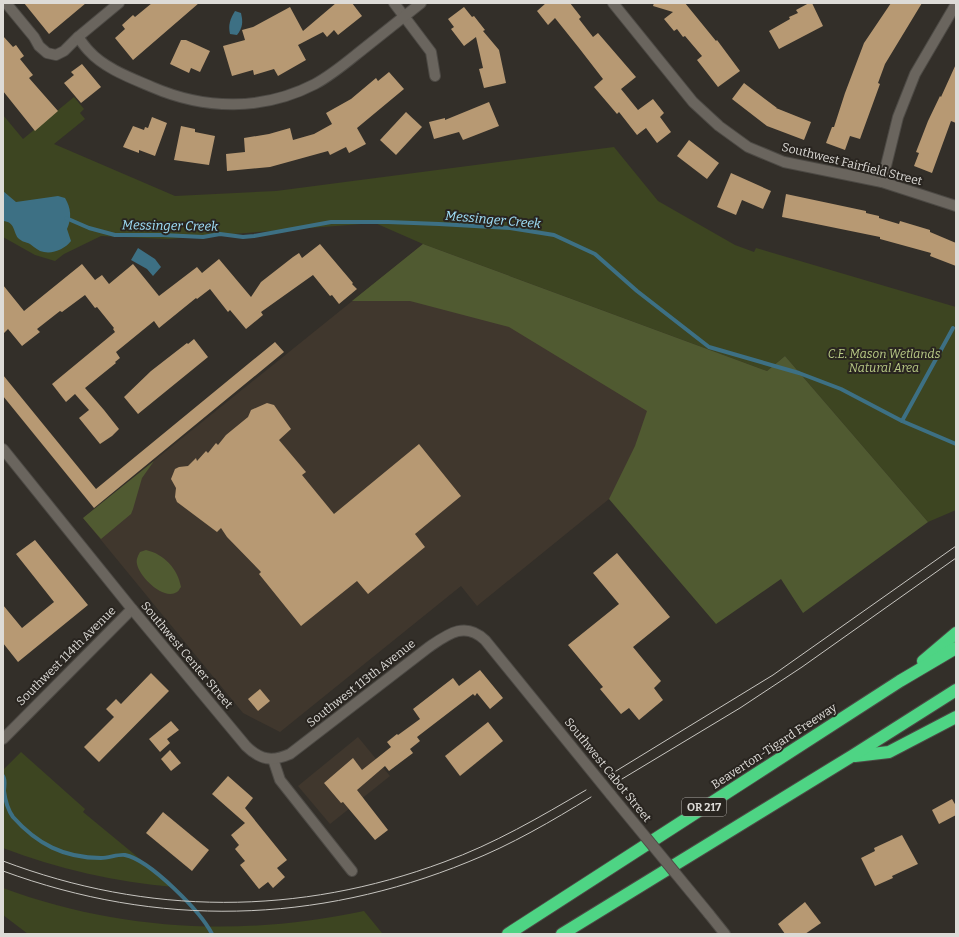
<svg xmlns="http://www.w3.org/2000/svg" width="959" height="937" viewBox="0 0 959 937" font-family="Bitter,serif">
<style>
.built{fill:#40372d}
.green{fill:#3d4521}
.forest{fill:#505a31}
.water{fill:#3d7084}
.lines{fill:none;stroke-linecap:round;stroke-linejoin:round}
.stream{stroke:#3d7084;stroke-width:4}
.building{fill:#b79973}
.street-casing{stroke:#4d4a45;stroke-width:12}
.secondary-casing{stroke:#4d4a45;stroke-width:12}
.highway-casing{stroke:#4d4a45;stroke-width:14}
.street{stroke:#6a655e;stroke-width:10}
.secondary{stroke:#6a655e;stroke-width:10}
.highway{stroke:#4ed484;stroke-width:12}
.tram{stroke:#c7c5c0;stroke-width:1}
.secondary-bridge-casing{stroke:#4d4a45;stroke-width:12;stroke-linecap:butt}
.secondary-bridge{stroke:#6a655e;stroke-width:10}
.labels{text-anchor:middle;stroke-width:4;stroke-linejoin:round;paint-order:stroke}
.shield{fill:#292520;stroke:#a7a4a0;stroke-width:1}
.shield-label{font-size:11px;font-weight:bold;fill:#dddbd7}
.street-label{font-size:12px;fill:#dddbd7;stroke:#292520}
.park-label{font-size:12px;font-style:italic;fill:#bacb86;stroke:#292520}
.water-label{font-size:13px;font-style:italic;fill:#a0e0fa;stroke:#292520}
</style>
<rect width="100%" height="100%" fill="#332f29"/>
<g class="built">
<polygon points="423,244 767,371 477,606 461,586 280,732 243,713 83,518"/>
<polygon points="358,737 390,776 330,824 298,786"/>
</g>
<g class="green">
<polygon points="74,97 84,109 80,113 85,119 54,144 175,196 276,191 614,147 658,201 735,245 754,252 756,248 956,307 956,510 928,522 785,356 767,371 423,244 375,223 168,239 101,236 64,254 55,261 35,255 3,237 3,115 23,139"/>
<path d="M 21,752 L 85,809 L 83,812 L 174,887 C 115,882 58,869 3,848 L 3,770 Z"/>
<path d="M 3,888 C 120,931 242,937 364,911 L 382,933 L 28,934 L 3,915 Z"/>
</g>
<g class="forest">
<polygon points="423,244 767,371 785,356 928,522 803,613 781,579 716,624 609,499 635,446 647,411 509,327 410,301 352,301"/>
<polygon points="154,461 142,478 133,509 131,514 101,539 83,518"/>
<path d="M 146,550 C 164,554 178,569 181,587 C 179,589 179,591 177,592 C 163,601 139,576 137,564 C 136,559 138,556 140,552 Z"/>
</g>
<g class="water">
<path d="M 235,11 L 241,13 C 243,22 243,27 237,35 L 230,34 C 228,25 230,19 235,11 Z"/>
<path d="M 3,191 L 16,202 L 58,196 L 65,198 C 71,208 72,218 67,229 L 71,241 C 64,250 51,255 40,251 C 36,249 33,246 30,244 C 26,242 22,242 18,238 C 13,231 15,222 3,221 Z"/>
<polygon points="138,248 155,259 161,267 153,276 147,269 131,260"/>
</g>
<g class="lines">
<g class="stream">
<polyline points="66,218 89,228 115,235 163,235 203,237 220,234 243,237 254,236 331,222 388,222 439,224 510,228 554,235 595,254 637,291 709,347 799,373 841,389 902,421 956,444"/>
<polyline points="902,421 953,328"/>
<path d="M 3,776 C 6,781 4,786 4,791 C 5,799 8,810 13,817 C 37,844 64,858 101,858 C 109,858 118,854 125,855 C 150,860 201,912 212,934"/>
</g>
</g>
<g class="building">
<polygon points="24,3 86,3 49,34"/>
<polygon points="152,3 199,3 133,60 115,38 125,29 122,25 133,15 135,17"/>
<polygon points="336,3 352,3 362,16 338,35 334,30 327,37 323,32 298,45 306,60 278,76 274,69 254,75 253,70 232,76 223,46 245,40 242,30 253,27 290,7 303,31"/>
<polygon points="546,3 570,3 581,17 579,19 593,37 598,33 636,77 621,89 638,110 653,99 664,113 660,117 671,132 657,143 646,128 637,135 619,112 617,114 594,87 603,79 579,48 555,18 548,25 537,11"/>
<polygon points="654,3 685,3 716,41 717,40 740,71 718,87 697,60 702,56 685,36 683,37 677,29 674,31 664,19 673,12 653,6"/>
<polygon points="809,3 812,3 823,26 779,49 769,31 790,19 789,17 798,13 796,10"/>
<polygon points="891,3 922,3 885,64 878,83 880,84 860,139 850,136 845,150 826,143 832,127 834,127 845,93 864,43"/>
<polygon points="464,7 472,17 474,16 485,30 483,31 499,50 506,83 484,88 479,69 483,68 476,37 464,46 451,29 454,27 448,19"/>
<polygon points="3,36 13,47 16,45 24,56 20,59 33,75 29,78 58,111 35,131 3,91"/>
<polygon points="181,40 186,40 210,51 200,72 191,68 189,73 170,64"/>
<polygon points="82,64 101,87 81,103 64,83 74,75 71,72"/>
<polygon points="956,64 956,123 951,121 932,173 914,166 919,153 916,152 928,121 940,96 941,97"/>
<polygon points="389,72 404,89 357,128 366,144 349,153 346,147 330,155 328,151 270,167 227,171 226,154 245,152 244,138 269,134 290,128 293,140 314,134 332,124 326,113 351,99 376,78 378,81"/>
<polygon points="744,83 777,108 776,108 811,122 804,140 767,126 732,99"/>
<polygon points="489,102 499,126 463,140 459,132 434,139 429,122 445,118 445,120"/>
<polygon points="406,112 422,127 396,155 380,140"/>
<polygon points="152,117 167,123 155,156 139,150 139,153 123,147 133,126 144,130 145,127 148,128"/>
<polygon points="181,126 195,129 195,132 215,136 209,165 174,160"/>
<polygon points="689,140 719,163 707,179 677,156"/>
<polygon points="731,173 771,191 763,209 742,200 736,215 717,207"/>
<polygon points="786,194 866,211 866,213 879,216 879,218 899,224 900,221 930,230 930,232 956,243 956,266 930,256 931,253 880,239 880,237 782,217"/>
<polygon points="320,244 353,283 352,284 357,289 339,304 332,295 330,296 313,275 261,312 263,315 246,329 230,310 228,312 210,289 197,299 196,298 159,328 154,321 116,352 120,358 115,362 116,363 85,388 104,410 119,429 112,436 100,444 79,418 89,410 75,394 66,402 52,384 115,332 113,329 114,328 97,307 95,308 85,295 62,312 60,311 37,329 40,332 22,346 8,329 3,334 3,285 24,311 82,264 95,280 102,275 109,284 133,264 159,296 197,267 202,273 219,259 251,297 261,282 293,257 299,253 302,258"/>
<polygon points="194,339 208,357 138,414 124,397 151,371 187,343 188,344"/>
<polygon points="275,342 284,352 94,508 3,396 3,375 96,489"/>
<polygon points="267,403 274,405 291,429 279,440 306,472 302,475 334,514 419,444 461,496 415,534 425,547 368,594 357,581 301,626 259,574 261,572 227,537 221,528 217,532 177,502 175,497 176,488 171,479 175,469 179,467 188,466 196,458 197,461 206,451 208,453 216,443 218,445 226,435 248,417 251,410"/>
<polygon points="35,540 88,605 18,662 3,643 3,605 22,628 54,602 16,554"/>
<polygon points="617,553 670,617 633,647 661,681 654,688 663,700 639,720 629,708 621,714 600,689 603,687 568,645 619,604 593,573"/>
<polygon points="480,670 503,698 490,709 477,693 475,696 473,694 417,737 420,741 410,749 413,753 389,771 385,766 357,790 388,830 375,840 343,802 341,803 324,783 353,758 362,770 391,747 387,742 397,734 398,735 420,719 413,709 453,678 459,686"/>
<polygon points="151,673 169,691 99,762 84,747 114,717 106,709 116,699 121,704"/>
<polygon points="260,689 270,701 258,711 248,699"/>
<polygon points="171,721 179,730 167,739 170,743 160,752 149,739"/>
<polygon points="488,722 503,741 460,776 445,756"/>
<polygon points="170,750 181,763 171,771 161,759"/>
<polygon points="228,776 253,798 245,808 287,860 277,868 285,877 273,888 268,882 259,889 240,865 245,861 235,849 239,845 231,835 245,823 212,794"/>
<polygon points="952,799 956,806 956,815 939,824 932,810"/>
<polygon points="163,812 209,850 192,871 146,833"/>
<polygon points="902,835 918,864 892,876 893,878 875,886 861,858 875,851 874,848"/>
<polygon points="805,902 821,923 805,934 785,934 778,924"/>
</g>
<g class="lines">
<defs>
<g id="street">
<polyline points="6,3 34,37 39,46 47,53 56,55 64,51 78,37 119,3"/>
<polyline points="394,3 431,52 435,76"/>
<polyline points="613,3 693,102 719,126 748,147 784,162 882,182 956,206"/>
<path d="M 78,37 C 81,41 85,47 89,51 C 104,68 131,78 152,87 C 205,110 263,111 315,84 C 332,75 347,62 362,50 C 381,35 401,19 421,3"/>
<polyline points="882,182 898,117 915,74 956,4"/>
<polyline points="3,739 132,609"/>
<polyline points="273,759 280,780 352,871"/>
</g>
<g id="secondary">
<path d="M 3,449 L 132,609 L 246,746 C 260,760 272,762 290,754 L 429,647 C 448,634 465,621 485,640 L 611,795"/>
<polyline points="709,914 725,934"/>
</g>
<g id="highway">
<polyline points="923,661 956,633"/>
<polyline points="855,756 889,752 956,717"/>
<polyline points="508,934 900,681 956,648"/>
<polyline points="562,934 852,756 956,690"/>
</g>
</defs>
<use href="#street" class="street-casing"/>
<use href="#secondary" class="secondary-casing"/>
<use href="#highway" class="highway-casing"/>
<use href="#street" class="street"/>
<use href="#secondary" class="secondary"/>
<use href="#highway" class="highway"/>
<g class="tram">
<polyline points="616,771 773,675 956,546"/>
<polyline points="622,779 740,708 802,667 956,558"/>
<path d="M 3,861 C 148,916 299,916 444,862 C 494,844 540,817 586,790"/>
<path d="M 3,871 C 158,928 316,924 468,862 C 511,845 552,821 591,797"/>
</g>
<defs>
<polyline id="secondary-bridge" points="611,795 709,914"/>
</defs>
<use href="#secondary-bridge" class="secondary-bridge-casing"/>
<use href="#secondary-bridge" class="secondary-bridge"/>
</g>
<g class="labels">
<rect class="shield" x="682" y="798" width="44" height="18" rx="3"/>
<g class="shield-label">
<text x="704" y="811">OR 217</text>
</g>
<g class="street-label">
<text transform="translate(852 164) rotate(14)" y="4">Southwest Fairfield Street</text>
<text transform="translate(187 655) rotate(50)" y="4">Southwest Center Street</text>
<text transform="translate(66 656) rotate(-45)" y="4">Southwest 114th Avenue</text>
<text transform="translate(361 683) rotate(-38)" y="4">Southwest 113th Avenue</text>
<text transform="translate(774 746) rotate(-33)" y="4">Beaverton-Tigard Freeway</text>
<text transform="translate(608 770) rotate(51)" y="4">Southwest Cabot Street</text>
</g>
<g class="park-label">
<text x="884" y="358">C.E. Mason Wetlands<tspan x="884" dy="14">Natural Area</tspan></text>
</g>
<g class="water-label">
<text transform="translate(493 219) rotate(5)" y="5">Messinger Creek</text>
<text transform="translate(170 225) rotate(1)" y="5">Messinger Creek</text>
</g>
</g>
<rect width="959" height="937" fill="none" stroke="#dddbd7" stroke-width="8"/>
</svg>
